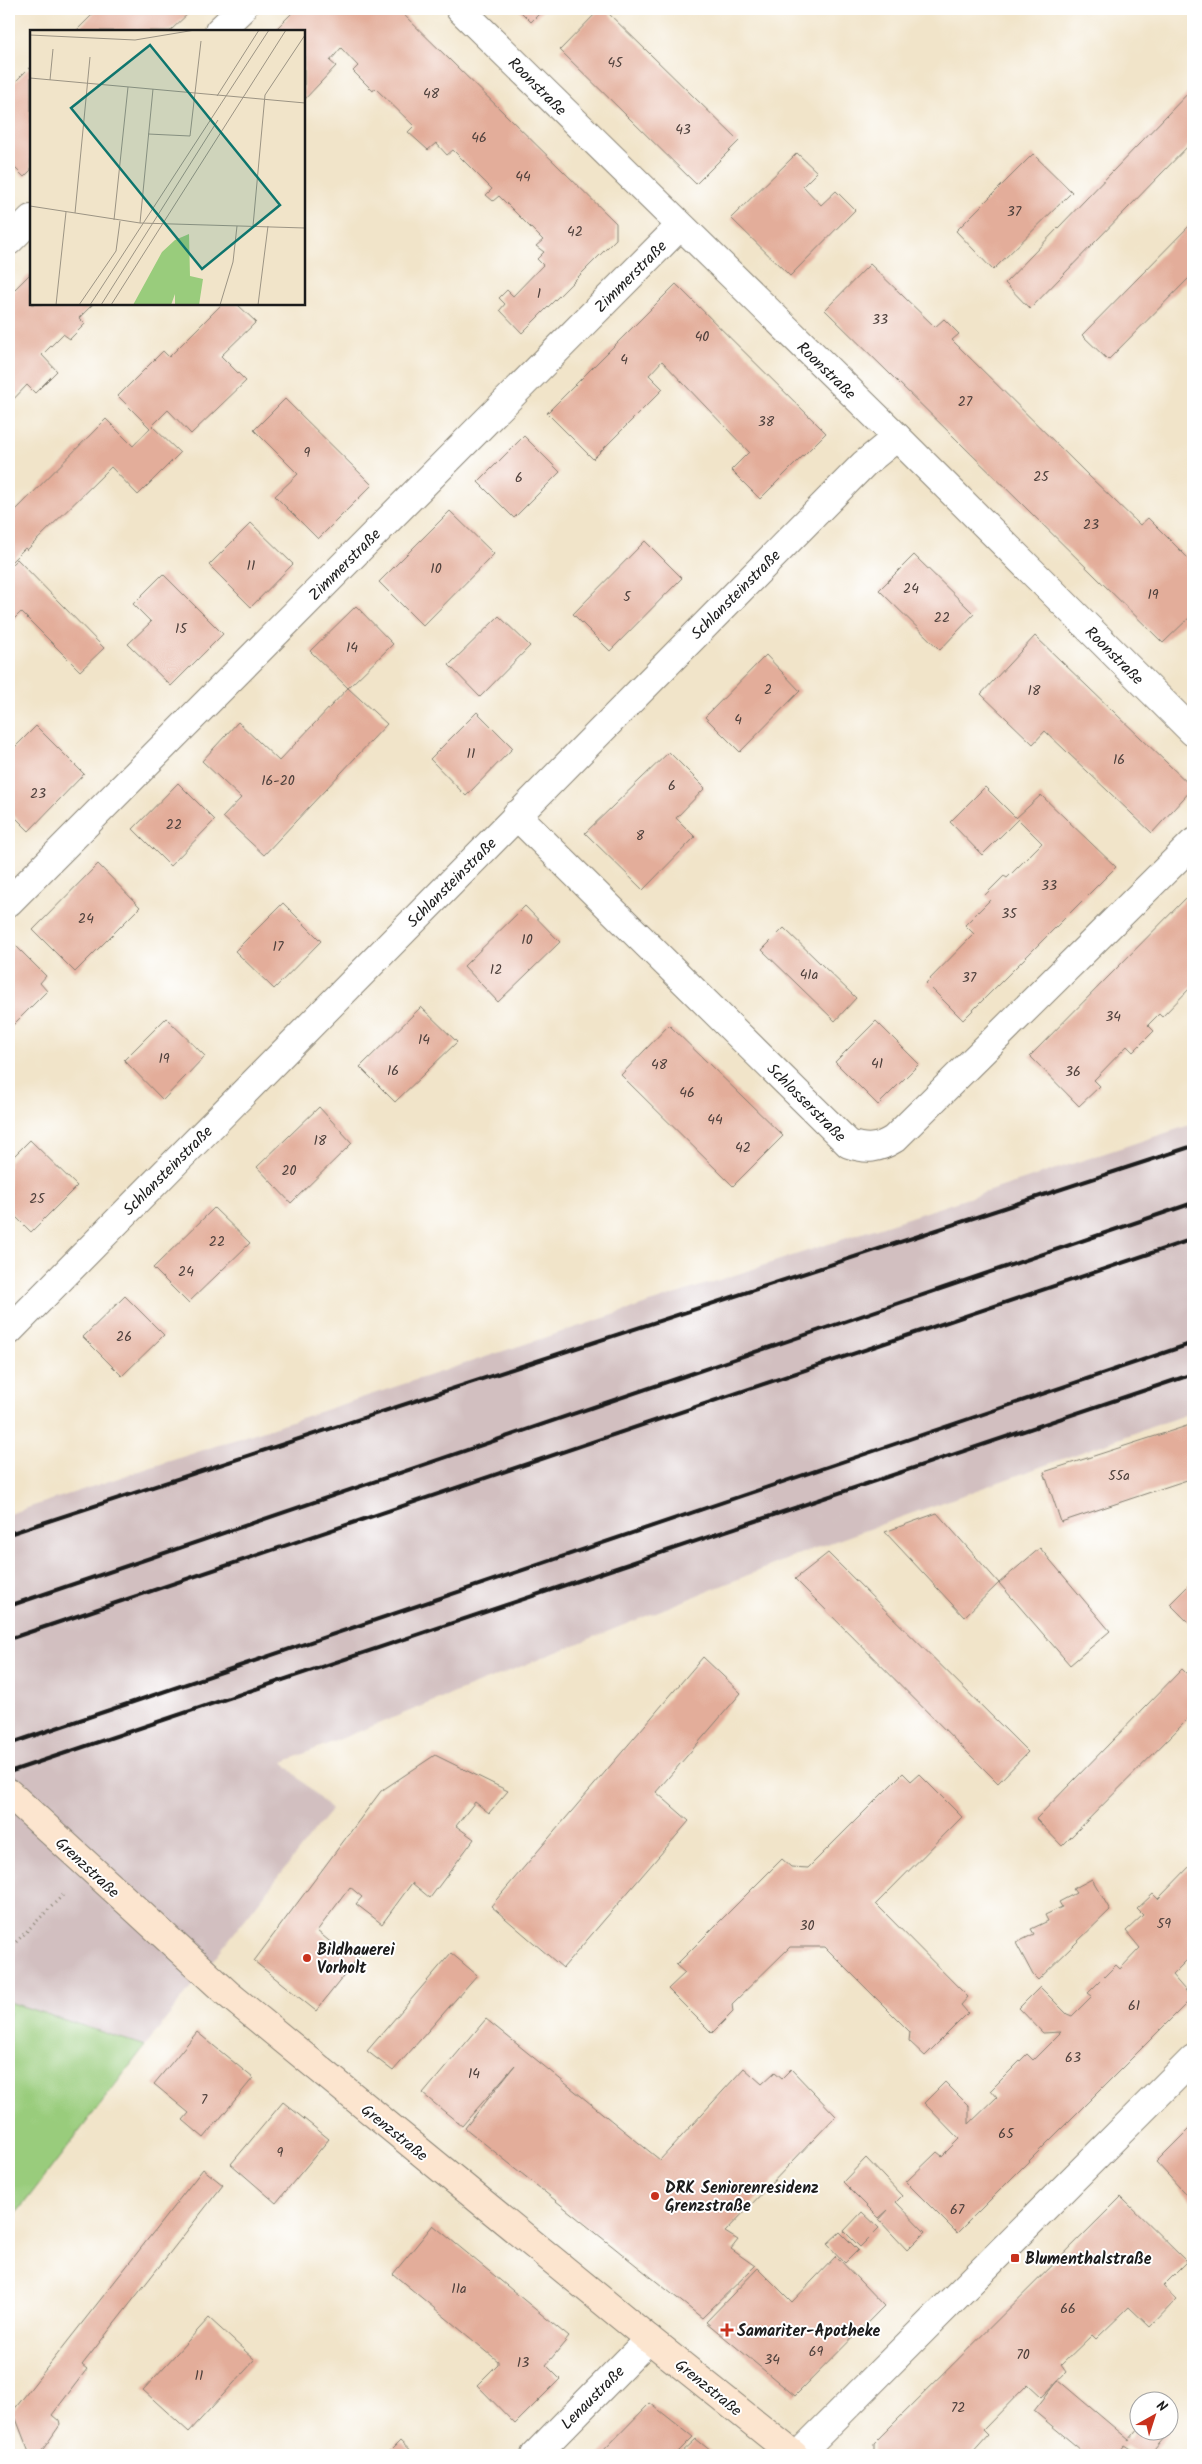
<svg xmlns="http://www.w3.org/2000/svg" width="1202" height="2464" viewBox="0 0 1202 2464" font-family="Kalam,sans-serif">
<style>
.industrial{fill:#d2bfc0}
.green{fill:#99cc7c;stroke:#5a744c}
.building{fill:#e3ad9a}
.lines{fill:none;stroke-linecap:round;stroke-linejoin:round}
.street-casing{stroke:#868072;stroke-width:30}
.secondary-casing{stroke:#868072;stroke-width:30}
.path{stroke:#868072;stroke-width:3;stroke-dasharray:1 4;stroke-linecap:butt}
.street{stroke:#fff;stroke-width:28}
.secondary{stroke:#fce5cf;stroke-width:28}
.rail{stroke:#1c1c1c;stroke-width:4}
.poi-dot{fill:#c8321e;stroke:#fff;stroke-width:2}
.labels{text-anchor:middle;stroke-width:4;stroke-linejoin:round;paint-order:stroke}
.number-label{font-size:14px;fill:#4e403c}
.street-label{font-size:16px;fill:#1c1c1c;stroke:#fff}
.poi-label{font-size:16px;font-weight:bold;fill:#1c1c1c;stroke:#fff;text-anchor:start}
.inset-road{fill:none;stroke:#9c9484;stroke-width:1}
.view{fill:#0f766e;fill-opacity:0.15;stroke:#0f766e;stroke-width:2.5}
.inset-edge{fill:none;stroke:#1c1c1c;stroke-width:2.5}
</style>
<rect width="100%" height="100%" fill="#fff"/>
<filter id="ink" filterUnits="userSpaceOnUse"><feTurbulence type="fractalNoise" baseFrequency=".02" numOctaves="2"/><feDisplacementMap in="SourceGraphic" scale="10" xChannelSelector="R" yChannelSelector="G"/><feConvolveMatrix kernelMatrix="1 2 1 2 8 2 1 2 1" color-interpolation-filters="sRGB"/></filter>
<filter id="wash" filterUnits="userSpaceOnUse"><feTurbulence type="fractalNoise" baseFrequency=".0096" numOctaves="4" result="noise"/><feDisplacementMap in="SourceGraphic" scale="20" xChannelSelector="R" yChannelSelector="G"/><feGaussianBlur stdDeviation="1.12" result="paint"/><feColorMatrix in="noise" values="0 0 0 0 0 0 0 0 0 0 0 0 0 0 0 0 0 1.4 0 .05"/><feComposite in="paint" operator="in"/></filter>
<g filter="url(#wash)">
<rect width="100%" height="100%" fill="#f1e4c9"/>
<polygon class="industrial" points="1193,1124 1193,1412 813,1549 283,1762 331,1810 145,2046 9,2002 9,1514"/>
<polygon class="green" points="9,2002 145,2046 9,2223"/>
<g id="blocks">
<g class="building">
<polygon points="98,9 193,9 170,31 76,31"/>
<polygon points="296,9 398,9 616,223 616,239 522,333 500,310 505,304 499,298 507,290 513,296 543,265 537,259 544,252 536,246 543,240 499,196 493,201 486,195 492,189 453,150 447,155 436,143 428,150 408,132 414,126 375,88 373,91 353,71 358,66 341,48 330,61 336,66 304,100 304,31 274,31"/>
<polygon points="518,9 544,9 531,22"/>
<polygon points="600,9 604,9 739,141 696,184 560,50"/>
<polygon points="29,68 31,69 31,170 24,177 9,162 9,88"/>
<polygon points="1193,88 1193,141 1030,309 1005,283"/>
<polygon points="797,153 817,172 803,186 821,205 836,191 855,210 790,276 731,218"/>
<polygon points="1033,154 1072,192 993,270 956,231"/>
<polygon points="1193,222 1193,274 1108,360 1082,335"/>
<polygon points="870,264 935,327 944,319 959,334 952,340 1088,475 1140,525 1148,518 1193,563 1193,614 1163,643 825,310"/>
<polygon points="31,273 31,304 93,304 79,318 85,324 70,339 63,334 42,355 57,371 35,393 27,385 9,404 9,295"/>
<polygon points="676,284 826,433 760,499 731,470 749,452 662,361 649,375 663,389 593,459 547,413"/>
<polygon points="222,304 237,304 256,322 221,356 246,381 191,434 168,410 152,426 180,453 138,495 111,467 27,550 25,548 9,564 9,517 106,419 133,446 150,428 118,396 163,351 169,357"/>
<polygon points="285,399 372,485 318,539 275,496 298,474 254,430"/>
<polygon points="524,436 560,472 514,518 478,482"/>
<polygon points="450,511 494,554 423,626 379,582"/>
<polygon points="251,523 293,564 251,607 209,565"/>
<polygon points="645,541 682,578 610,651 573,614"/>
<polygon points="914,555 974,614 940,650 879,590"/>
<polygon points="17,559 104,648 80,671 21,612 9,624 9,567"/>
<polygon points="163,574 223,634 171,686 128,644 151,622 133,604"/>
<polygon points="356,606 393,644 348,688 310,651"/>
<polygon points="499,616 530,646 480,697 449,665"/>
<polygon points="1035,636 1193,788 1152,833 1045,731 1033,744 981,694"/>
<polygon points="766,655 800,691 740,752 705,717"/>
<polygon points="348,688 387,724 264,855 223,817 241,798 202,761 238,722 279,761"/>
<polygon points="477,712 513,748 466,796 430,759"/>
<polygon points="36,726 84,774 29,831 9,811 9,753"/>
<polygon points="669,752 705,788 676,818 695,837 643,890 585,833"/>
<polygon points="178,783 215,820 170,866 133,829"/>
<polygon points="985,787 1016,818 1041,795 1116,867 963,1020 926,983 974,934 965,925 990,900 985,895 1004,876 1007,878 1042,843 1018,819 982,855 950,822"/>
<polygon points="98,864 140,907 75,972 33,930"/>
<polygon points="1193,891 1193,985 1162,1017 1159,1014 1148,1025 1154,1031 1133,1052 1127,1046 1094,1080 1100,1086 1079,1106 1030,1056"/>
<polygon points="283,903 321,941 274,989 235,951"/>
<polygon points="525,906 560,942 498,1002 464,966"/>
<polygon points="784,928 856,998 835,1021 762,950"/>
<polygon points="15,945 46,976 40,983 47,991 9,1029 9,952"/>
<polygon points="421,1007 457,1042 395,1102 360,1067"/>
<polygon points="166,1018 205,1056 163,1100 124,1060"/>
<polygon points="876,1021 919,1064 878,1105 835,1062"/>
<polygon points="669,1025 783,1136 733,1186 621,1075"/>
<polygon points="319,1107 352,1143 291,1203 257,1167"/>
<polygon points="30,1140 77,1186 31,1232 9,1210 9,1161"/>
<polygon points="214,1208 250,1243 188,1303 153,1268"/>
<polygon points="125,1296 164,1335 122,1376 83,1337"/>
<polygon points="1193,1424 1193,1478 1061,1522 1044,1472"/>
<polygon points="937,1513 999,1583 964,1617 885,1532"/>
<polygon points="1040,1548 1110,1631 1070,1665 999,1583"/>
<polygon points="828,1553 1028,1752 998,1783 795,1579"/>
<polygon points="1193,1581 1193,1627 1170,1604"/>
<polygon points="703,1657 741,1693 656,1792 689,1821 563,1968 491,1906"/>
<polygon points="1182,1669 1193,1680 1193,1714 1062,1846 1036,1819"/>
<polygon points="435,1755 508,1791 489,1813 475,1802 456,1826 474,1839 430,1898 412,1883 382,1924 356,1904 362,1897 350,1887 317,1931 340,1950 346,1943 361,1954 316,2011 254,1961 381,1791"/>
<polygon points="903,1773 911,1781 919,1774 962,1817 876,1904 968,1997 961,2005 968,2013 925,2056 909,2041 910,2032 825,1947 790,1947 732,2004 733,2012 712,2033 668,1989 685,1973 676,1965 782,1859 791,1867 808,1868"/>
<polygon points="1193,1863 1193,1958 1191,1956 1172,1975 1192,1998 957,2233 906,2182 937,2152 942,2156 959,2139 924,2103 945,2082 969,2106 969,2124 997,2097 991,2090 1027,2054 1033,2060 1061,2032 1043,2033 1019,2008 1040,1987 1067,2014 1072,2016 1092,1996 1088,1993 1116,1965 1120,1969 1140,1948 1126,1931 1143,1915 1137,1909 1153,1894 1158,1899"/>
<polygon points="1092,1879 1110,1910 1038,1980 1033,1975 1016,1943 1034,1934 1031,1929 1048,1921 1045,1915 1062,1907 1059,1902 1076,1893 1073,1889"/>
<polygon points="451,1953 477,1975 393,2071 367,2051"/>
<polygon points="486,2019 660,2160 744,2068 762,2084 775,2072 782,2078 791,2069 836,2116 725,2232 738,2240 731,2249 755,2266 702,2318 465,2128 515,2065 462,2126 423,2094"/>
<polygon points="197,2032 253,2078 204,2138 183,2120 189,2113 154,2084"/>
<polygon points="283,2102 329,2139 276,2203 231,2164"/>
<polygon points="1193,2125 1193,2202 1156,2162"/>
<polygon points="866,2158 902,2196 896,2202 925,2232 907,2250 879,2220 888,2210 879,2218 843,2182"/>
<polygon points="203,2169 223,2185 82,2365 87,2369 52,2415 59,2421 60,2425 39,2455 30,2455 13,2411"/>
<polygon points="1121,2197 1187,2262 1163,2286 1176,2300 1150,2327 1129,2307 1096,2339 1092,2335 1061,2365 1066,2372 1042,2397 1028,2384 983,2430 988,2435 970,2455 874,2455 874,2443"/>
<polygon points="862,2212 879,2228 860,2247 844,2231"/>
<polygon points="433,2225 569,2337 546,2365 560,2379 515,2424 477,2385 498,2364 498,2361 393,2274"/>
<polygon points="840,2232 858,2250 845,2263 827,2244"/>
<polygon points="836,2256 884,2306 795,2396 706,2322 758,2268 792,2302"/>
<polygon points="209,2318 255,2360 189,2432 143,2390"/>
<polygon points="1058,2380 1129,2440 1140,2427 1140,2432 1169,2432 1150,2455 1141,2455 1125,2445 1116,2455 1087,2455 1034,2411"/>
<polygon points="650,2403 693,2437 675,2455 599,2455"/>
<polygon points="696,2439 716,2455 679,2455"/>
<polygon points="400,2441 415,2455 386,2455"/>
</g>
</g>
</g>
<g filter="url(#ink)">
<use href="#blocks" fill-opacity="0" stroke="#868072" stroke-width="1"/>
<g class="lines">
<defs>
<g id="street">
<polyline points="460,9 897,437 1193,732"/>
<polyline points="219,31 242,9"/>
<polyline points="9,241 31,219"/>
<path d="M 516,815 L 849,1144 C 867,1150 878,1149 894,1139 L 1193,843"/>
<polyline points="9,902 680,226"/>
<polyline points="9,1331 864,464 897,437"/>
<polyline points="535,2455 649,2339"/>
<polyline points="798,2455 1193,2059"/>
</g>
<polyline id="secondary" points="9,1793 228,1994 649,2339 794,2455"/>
</defs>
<use href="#street" class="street-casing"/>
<use href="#secondary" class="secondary-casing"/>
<polyline class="path" points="9,1949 65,1893"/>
<use href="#street" class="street"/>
<use href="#secondary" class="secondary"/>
<g class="rail">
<polyline points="9,1534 1193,1146"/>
<polyline points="9,1606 1193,1203"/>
<polyline points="9,1639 1193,1239"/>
<polyline points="9,1744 1193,1343"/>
<polyline points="9,1772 1193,1374"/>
</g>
</g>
</g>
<g class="poi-dot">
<circle cx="307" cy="1958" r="5"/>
<circle cx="655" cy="2196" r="5"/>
<rect x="1010" y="2253" width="10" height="10" rx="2.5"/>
<path d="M724.5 2322.5h5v5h5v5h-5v5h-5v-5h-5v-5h5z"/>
</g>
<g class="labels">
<g class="number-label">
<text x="615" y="67">45</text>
<text x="431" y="98">48</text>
<text x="683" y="134">43</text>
<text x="479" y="142">46</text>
<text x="523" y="181">44</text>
<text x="1014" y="216">37</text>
<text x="575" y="236">42</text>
<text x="539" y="298">1</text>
<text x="880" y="324">33</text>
<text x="702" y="341">40</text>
<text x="624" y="364">4</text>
<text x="965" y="406">27</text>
<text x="766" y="426">38</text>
<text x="307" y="457">9</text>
<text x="1041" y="481">25</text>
<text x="519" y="482">6</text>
<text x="1091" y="529">23</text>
<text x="251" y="570">11</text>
<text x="436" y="573">10</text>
<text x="911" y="593">24</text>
<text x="1153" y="599">19</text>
<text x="627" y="601">5</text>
<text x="942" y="622">22</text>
<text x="181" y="633">15</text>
<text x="352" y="652">14</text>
<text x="768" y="694">2</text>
<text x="1034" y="695">18</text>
<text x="738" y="724">4</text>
<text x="471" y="758">11</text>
<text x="1119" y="764">16</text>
<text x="278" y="785">16-20</text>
<text x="672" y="790">6</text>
<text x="38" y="798">23</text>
<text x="174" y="829">22</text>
<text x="640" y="840">8</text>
<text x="1049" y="890">33</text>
<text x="1009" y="918">35</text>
<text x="86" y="923">24</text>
<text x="527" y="944">10</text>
<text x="278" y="951">17</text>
<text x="496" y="974">12</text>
<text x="809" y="979">41a</text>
<text x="969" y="982">37</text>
<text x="1113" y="1021">34</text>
<text x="424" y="1044">14</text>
<text x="164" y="1063">19</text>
<text x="877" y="1068">41</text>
<text x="659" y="1069">48</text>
<text x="393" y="1075">16</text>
<text x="1073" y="1076">36</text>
<text x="687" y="1097">46</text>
<text x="715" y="1124">44</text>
<text x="320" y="1145">18</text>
<text x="743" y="1152">42</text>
<text x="289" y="1175">20</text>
<text x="37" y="1203">25</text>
<text x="217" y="1246">22</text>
<text x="186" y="1276">24</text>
<text x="124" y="1341">26</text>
<text x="1119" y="1480">55a</text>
<text x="1164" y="1928">59</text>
<text x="807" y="1930">30</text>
<text x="1134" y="2010">61</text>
<text x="1073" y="2062">63</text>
<text x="474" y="2078">14</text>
<text x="204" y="2104">7</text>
<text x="1006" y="2138">65</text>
<text x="280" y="2157">9</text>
<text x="957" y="2214">67</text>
<text x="459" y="2293">11a</text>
<text x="1068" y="2313">66</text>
<text x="816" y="2356">69</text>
<text x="1023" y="2359">70</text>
<text x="772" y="2364">34</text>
<text x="523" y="2367">13</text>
<text x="199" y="2380">11</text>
<text x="958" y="2412">72</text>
</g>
<g class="street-label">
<text transform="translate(538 86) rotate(45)" y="6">Roonstraße</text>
<text transform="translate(630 276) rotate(-45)" y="6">Zimmerstraße</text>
<text transform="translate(827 370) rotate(44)" y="6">Roonstraße</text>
<text transform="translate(344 564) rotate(-45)" y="6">Zimmerstraße</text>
<text transform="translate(735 594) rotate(-45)" y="6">Schlansteinstraße</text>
<text transform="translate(1115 655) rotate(45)" y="6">Roonstraße</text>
<text transform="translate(451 882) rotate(-45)" y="6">Schlansteinstraße</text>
<text transform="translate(807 1102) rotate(45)" y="6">Schlosserstraße</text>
<text transform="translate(167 1170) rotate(-45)" y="6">Schlansteinstraße</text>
<text transform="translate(88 1867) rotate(43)" y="6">Grenzstraße</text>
<text transform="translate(395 2132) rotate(39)" y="6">Grenzstraße</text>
<text transform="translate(709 2387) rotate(39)" y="6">Grenzstraße</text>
<text transform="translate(592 2397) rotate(-45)" y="6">Lenaustraße</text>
</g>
<g class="poi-label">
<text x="317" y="1955">Bildhauerei<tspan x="317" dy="18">Vorholt</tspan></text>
<text x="665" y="2193">DRK Seniorenresidenz<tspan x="665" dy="18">Grenzstraße</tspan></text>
<text x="1025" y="2264">Blumenthalstraße</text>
<text x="737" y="2336">Samariter-Apotheke</text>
</g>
</g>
<g transform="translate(30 30)">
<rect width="275" height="275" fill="#f1e4c9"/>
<path d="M 159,204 L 160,246 L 173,249 L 169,275 L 145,275 L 145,264 L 141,275 L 103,275 L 132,222 L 145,210 Z" fill="#99cc7c"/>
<path class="inset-road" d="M 0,5 L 105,10 L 165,0M 0,48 L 275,73M 20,50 L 23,19M 187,66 L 229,0M 118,104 L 160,106 L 171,11M 0,176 L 110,193 L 275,198M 45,183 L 60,27M 84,190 L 98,57M 110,193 L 123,59M 223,196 L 235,65 L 275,5M 26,275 L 36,182M 49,275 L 86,221 L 90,191M 60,275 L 239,0M 71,275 L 188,90M 81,275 L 256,0M 190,275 L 203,232 L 207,196M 228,275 L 238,196"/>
<path class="view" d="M 120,15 L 250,175 L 172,239 L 41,78 Z"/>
<rect width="275" height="275" class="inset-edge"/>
</g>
<rect width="1202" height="2464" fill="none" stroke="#fff" stroke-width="30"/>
<g transform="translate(1154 2416) rotate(39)"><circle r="24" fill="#ffffff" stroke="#a4a4a4"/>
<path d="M0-4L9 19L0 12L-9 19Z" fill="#c8321e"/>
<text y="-8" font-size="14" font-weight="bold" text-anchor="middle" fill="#1c1c1c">N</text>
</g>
</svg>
